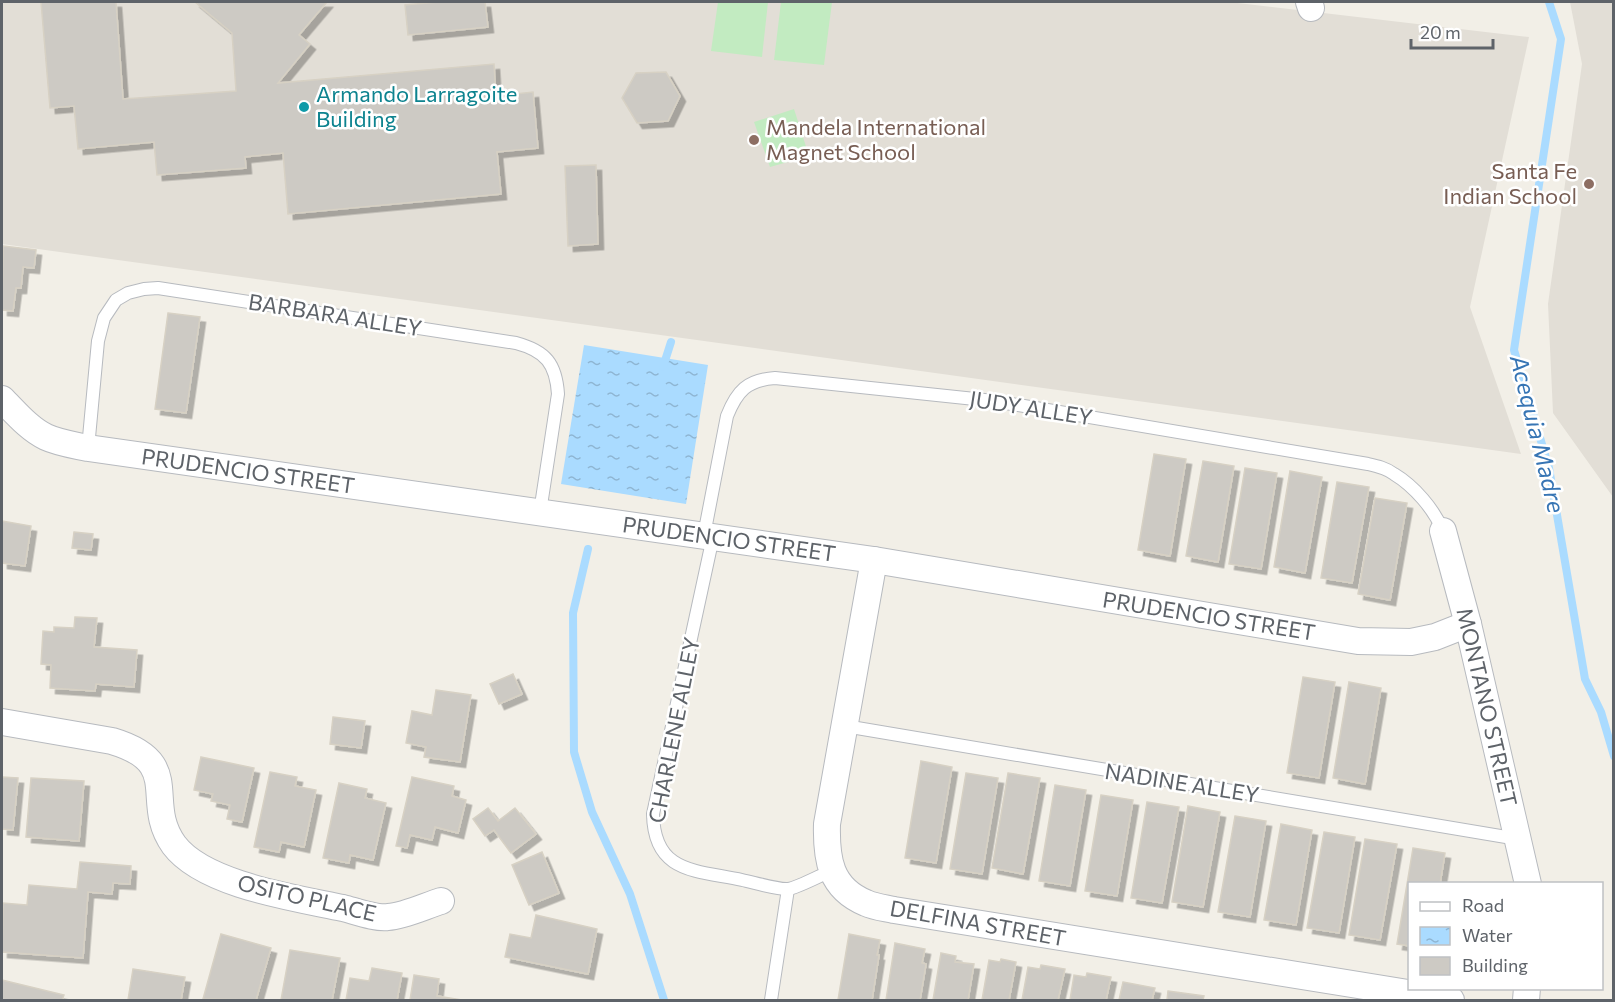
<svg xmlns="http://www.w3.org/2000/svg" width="1615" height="1002" viewBox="0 0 1615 1002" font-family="Commissioner,sans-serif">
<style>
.education{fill:#e2ded6}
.garden{fill:#c2ebc1}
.water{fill:url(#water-ripples)}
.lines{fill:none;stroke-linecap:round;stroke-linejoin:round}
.stream{stroke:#aadbff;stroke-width:8}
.building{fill:#cdcac4;stroke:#d7d1c4;stroke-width:1.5;filter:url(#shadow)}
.service-casing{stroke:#b7babf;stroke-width:14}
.minor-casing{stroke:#b7babf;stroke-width:28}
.service{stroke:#fff;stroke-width:12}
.minor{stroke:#fff;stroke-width:26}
.culture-dot{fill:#0f9aa8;stroke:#fff;stroke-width:2}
.education-dot{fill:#8d6e63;stroke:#fff;stroke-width:2}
.labels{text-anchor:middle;stroke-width:5;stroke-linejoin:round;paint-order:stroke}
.culture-label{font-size:22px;fill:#0d838f;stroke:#fff;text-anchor:start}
.education-label{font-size:22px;fill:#785e54;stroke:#fff;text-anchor:start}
.street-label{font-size:22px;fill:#5e6369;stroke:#fff}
.water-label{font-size:24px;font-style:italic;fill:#3775b4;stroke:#fff}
</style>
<defs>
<pattern id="water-ripples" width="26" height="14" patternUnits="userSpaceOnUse" patternTransform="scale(1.5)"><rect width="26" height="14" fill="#aadbff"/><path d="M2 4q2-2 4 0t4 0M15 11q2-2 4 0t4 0" fill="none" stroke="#8eb5d2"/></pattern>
<filter id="shadow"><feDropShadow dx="5.5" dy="5.5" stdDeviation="0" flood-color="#0004"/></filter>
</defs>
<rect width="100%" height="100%" fill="#f2efe7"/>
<g class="education">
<polygon points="2,2 1229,2 1529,37 1470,307 1521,454 2,244"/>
<polygon points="1570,2 1613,2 1613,497 1553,413 1548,304 1582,64"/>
</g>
<g class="garden">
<polygon points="718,2 768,2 762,57 711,51"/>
<polygon points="781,2 832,2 824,65 774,60"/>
<polygon points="794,109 809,156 770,167 754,122"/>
</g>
<polygon class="water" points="584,345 708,365 686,504 561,484"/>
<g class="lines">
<g class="stream">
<polyline points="1549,2 1561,39 1514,350 1549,468 1585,679 1601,712 1614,756"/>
<polyline points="663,367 671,342"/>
<polyline points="588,549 573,613 574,752 592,812 630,894 664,1000"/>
</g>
</g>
<g class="building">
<polygon points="41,2 116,2 123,99 236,91 232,33 195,2 327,2 299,35 310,44 278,83 494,64 496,96 533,92 538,148 497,152 501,194 288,214 283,153 245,157 246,168 157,175 154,142 78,149 74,106 50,108"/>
<polygon points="438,2 485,2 488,27 408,35 405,5"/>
<polygon points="666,72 680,96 668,121 637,123 622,98 636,73"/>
<polygon points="596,165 598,244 568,246 565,166"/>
<polygon points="3,246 36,250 34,268 23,267 21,288 16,288 13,311 2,310"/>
<polygon points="168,313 200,317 186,413 155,409"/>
<polygon points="1154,454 1186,459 1170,556 1138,550"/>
<polygon points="1203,461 1234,466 1218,562 1186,556"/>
<polygon points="1245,468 1277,473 1261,569 1229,564"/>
<polygon points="1290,471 1322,477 1305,573 1274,567"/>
<polygon points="1337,482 1369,487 1352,583 1321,578"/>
<polygon points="1375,498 1407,503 1390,600 1358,594"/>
<polygon points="2,521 31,526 25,566 2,563"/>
<polygon points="74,532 93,534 91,550 72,548"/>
<polygon points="75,617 97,618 94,647 137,650 134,687 96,684 95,691 50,688 51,665 41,664 43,631 54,632 54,627 74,628"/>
<polygon points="513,674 522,694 499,704 490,684"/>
<polygon points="1303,677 1335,682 1319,778 1287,773"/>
<polygon points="1349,682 1381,688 1365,784 1333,778"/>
<polygon points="436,690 471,695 460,762 424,757 426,747 406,743 412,711 432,715"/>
<polygon points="333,717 365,721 361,748 330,744"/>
<polygon points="201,757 254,768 242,822 227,819 230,805 211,801 213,794 194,790"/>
<polygon points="921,761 952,767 936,863 905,858"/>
<polygon points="270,772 297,777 295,786 316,790 304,847 281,842 279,852 254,847"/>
<polygon points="966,773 998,778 982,874 950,869"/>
<polygon points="1008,773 1040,778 1023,874 992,868"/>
<polygon points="2,777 18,778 13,830 2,829"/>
<polygon points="412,777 454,786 452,796 466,800 458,833 435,827 432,840 410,835 407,848 396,846"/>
<polygon points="31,778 84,781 79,841 26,837"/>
<polygon points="339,783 367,789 365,798 386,803 373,860 350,855 349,863 323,858"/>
<polygon points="1055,785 1086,790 1070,886 1039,881"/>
<polygon points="1101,795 1133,800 1117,896 1085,891"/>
<polygon points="1147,802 1179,807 1162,903 1131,898"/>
<polygon points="1188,806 1220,812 1203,907 1172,902"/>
<polygon points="488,808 498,821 515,808 536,834 511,853 494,830 485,836 473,819"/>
<polygon points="1235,816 1266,821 1250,917 1218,912"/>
<polygon points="1281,824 1312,830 1296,925 1264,920"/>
<polygon points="1324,832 1355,837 1339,933 1307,928"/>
<polygon points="1365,839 1397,844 1380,940 1349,935"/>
<polygon points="1413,848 1445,853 1440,884 1410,884 1410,946 1397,944"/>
<polygon points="542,852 559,893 529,905 512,865"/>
<polygon points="80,862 131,866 130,884 113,883 112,894 88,892 83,958 2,952 3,903 27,905 29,885 77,889"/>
<polygon points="536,915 597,929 588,974 505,957 510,934 531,938"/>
<polygon points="221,934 271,948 256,1000 203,999"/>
<polygon points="849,934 880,940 877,955 879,955 872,1000 838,1000"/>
<polygon points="895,943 925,949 922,963 926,964 920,1000 886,1000"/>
<polygon points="290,950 340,958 332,1000 281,1000"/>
<polygon points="941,953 956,956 955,962 974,964 968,1000 933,1000"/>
<polygon points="1001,959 1016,962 1009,1000 982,1000 989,960 1000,962"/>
<polygon points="1041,965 1065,969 1058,1000 1022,1000 1028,967 1040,969"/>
<polygon points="372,968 402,973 397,1000 346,1000 350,978 369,981"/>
<polygon points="133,969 185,977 181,1000 128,1000"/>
<polygon points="1087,973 1111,977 1106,1000 1070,1000 1074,975 1086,977"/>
<polygon points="414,975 439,979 437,996 462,1000 410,1000"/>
<polygon points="2,980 64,995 62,1000 2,1000"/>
<polygon points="1123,982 1155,988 1152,1000 1119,1000"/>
<polygon points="1168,991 1204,996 1203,1000 1167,1000"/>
</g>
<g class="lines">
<defs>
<g id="service">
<path d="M 88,448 L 98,341 L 104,318 L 116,300 L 128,293 L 144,289 L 158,288 L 516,343 C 546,351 556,364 558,394 L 540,512"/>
<path d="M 704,535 L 727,416 C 737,391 747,380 775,378 L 994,401 L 1368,464 C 1377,466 1386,468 1394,474 C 1414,486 1434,509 1443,531"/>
<path d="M 713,537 L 653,814 C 654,873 695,870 742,880 C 752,882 779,890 788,889 C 797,888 821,875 831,871"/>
<polyline points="845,726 1518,839"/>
<polyline points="771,1000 788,889"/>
</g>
<g id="minor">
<polyline points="1309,2 1311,8"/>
<path d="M 2,399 C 15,412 29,429 46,437 C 59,443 74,445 88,448 L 874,560 L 1358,641 L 1411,642 L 1435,637 L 1468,624"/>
<polyline points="1443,531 1468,624 1528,884"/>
<path d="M 874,560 L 827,824 C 826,859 830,888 866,903 C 875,907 885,908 894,910 L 1451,1000"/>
<path d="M 2,722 L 112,741 C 186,763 142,801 174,845 C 204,885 296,898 343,908 C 355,911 377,919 388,917 C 404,916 425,906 441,901"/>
<polyline points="1526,1000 1527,988"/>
</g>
</defs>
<use href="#service" class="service-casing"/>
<use href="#minor" class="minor-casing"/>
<use href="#service" class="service"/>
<use href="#minor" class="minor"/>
</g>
<circle class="culture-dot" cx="304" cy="107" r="6"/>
<g class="education-dot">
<circle cx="754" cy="140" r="6"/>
<circle cx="1589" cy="184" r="6"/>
</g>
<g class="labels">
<g class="culture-label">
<text x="316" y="102">Armando Larragoite<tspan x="316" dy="25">Building</tspan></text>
</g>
<g class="education-label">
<text x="766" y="135">Mandela International<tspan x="766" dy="25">Magnet School</tspan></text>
<text x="1577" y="179" text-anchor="end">Santa Fe<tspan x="1577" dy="25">Indian School</tspan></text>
</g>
<g class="street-label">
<text transform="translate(335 315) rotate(9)" y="8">BARBARA ALLEY</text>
<text transform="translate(1031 408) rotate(9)" y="8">JUDY ALLEY</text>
<text transform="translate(248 471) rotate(8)" y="8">PRUDENCIO STREET</text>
<text transform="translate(729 539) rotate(8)" y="8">PRUDENCIO STREET</text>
<text transform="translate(1209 616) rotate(9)" y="8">PRUDENCIO STREET</text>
<text transform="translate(1487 707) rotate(77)" y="8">MONTANO STREET</text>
<text transform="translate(674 730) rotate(-79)" y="8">CHARLENE ALLEY</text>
<text transform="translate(1182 783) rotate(9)" y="8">NADINE ALLEY</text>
<text transform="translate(307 898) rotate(13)" y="8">OSITO PLACE</text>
<text transform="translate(978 923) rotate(10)" y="8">DELFINA STREET</text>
</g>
<g class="water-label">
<text transform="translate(1537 434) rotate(76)" y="8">Acequia Madre</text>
</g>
</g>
<rect width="1615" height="1002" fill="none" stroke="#5e6369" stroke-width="6"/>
<rect x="1408" y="882" width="195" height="108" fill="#ffffff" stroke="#bfc1c3" stroke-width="1.5"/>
<rect x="1420" y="902" width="30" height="9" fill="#ffffff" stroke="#bfc1c3" stroke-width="1.5"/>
<text x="1462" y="912" font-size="18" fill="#5e6369">Road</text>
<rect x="1420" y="927" width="30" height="18" fill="url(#water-ripples)" stroke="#bfc1c3" stroke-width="1.5"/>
<text x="1462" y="942" font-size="18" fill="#5e6369">Water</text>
<rect x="1420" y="957" width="30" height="18" fill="#cdcac4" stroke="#bfc1c3" stroke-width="1.5"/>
<text x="1462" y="972" font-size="18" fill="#5e6369">Building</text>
<path d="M1411 39v9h82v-9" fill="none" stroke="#5e6369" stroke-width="3"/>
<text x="1420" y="39" font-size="18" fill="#5e6369" stroke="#ffffff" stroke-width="4.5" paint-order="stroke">20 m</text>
</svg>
